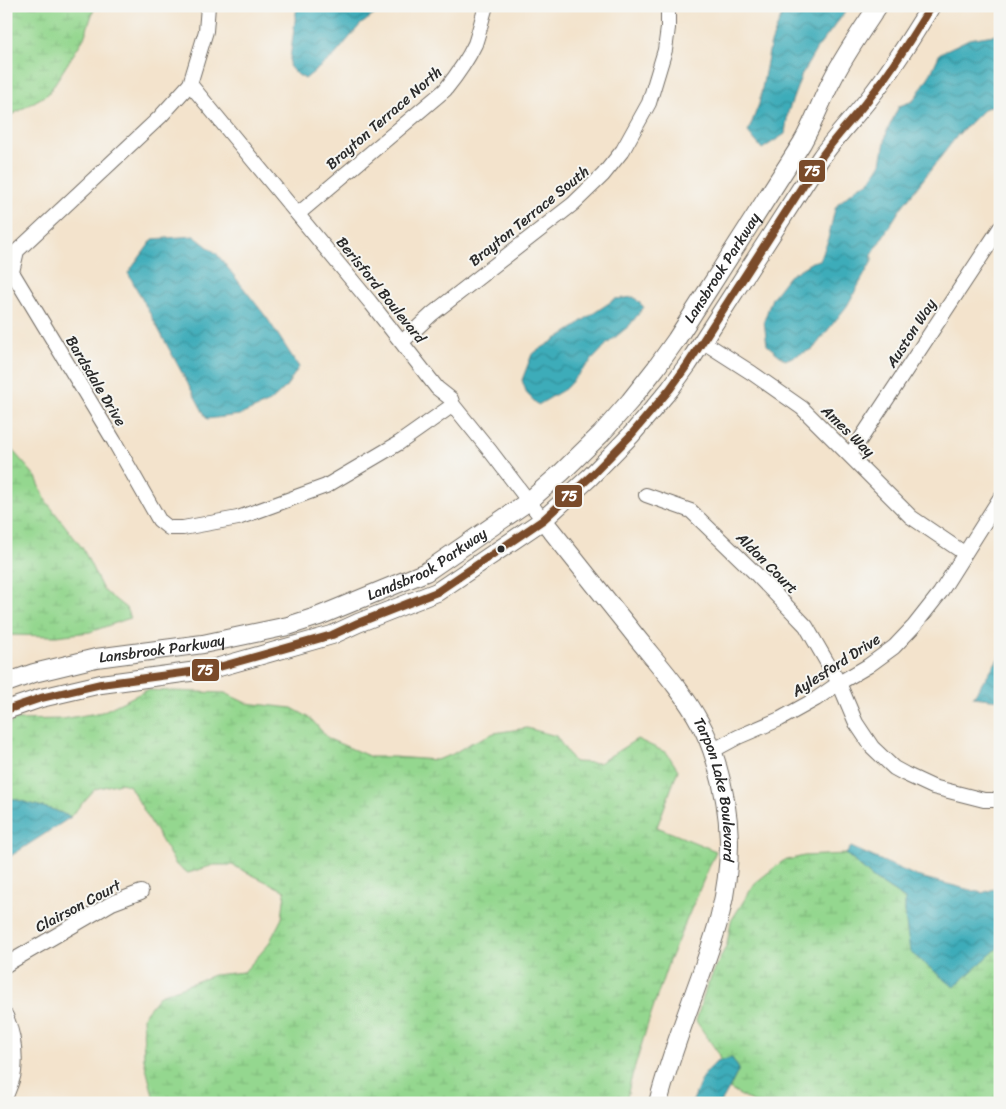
<svg xmlns="http://www.w3.org/2000/svg" width="1006" height="1109" viewBox="0 0 1006 1109" font-family="Sriracha,sans-serif">
<style>
.wetland{fill:url(#wetland-marsh);stroke:#60815d}
.water{fill:url(#water-waves);stroke:#346c72}
.lines{fill:none;stroke-linecap:round;stroke-linejoin:round}
.minor-casing{stroke:#716b63;stroke-width:16}
.tertiary-casing{stroke:#716b63;stroke-width:20}
.minor{stroke:#fff;stroke-width:14}
.tertiary{stroke:#fff;stroke-width:18}
.bus-1-casing{stroke:#f6f6f2;stroke-width:11}
.bus-1{stroke:#7a4b2a;stroke-width:8}
.bus-dot{fill:#2b2b2b;stroke:#f6f6f2;stroke-width:2}
.labels{text-anchor:middle;stroke-width:4;stroke-linejoin:round;paint-order:stroke}
.street-label{font-size:15px;fill:#2b2b2b;stroke:#f6f6f2}
.line-badge{stroke:#f6f6f2;stroke-width:2}
.badge-label{font-size:14px;text-anchor:middle;font-weight:bold;fill:#fff}
</style>
<defs>
<pattern id="wetland-marsh" width="20" height="14" patternUnits="userSpaceOnUse" patternTransform="scale(1.25)"><rect width="20" height="14" fill="#94d78f"/><path d="M1 5h8M5 5V1M11 12h8M15 12V8" fill="none" stroke="#80b97c"/></pattern>
<pattern id="water-waves" width="16" height="10" patternUnits="userSpaceOnUse" patternTransform="scale(1.25)"><rect width="16" height="10" fill="#3cacb9"/><path d="M0 5q4-4 8 0t8 0" fill="none" stroke="#338c97"/></pattern>
</defs>
<rect width="100%" height="100%" fill="#f6f6f2"/>
<filter id="ink" filterUnits="userSpaceOnUse"><feTurbulence type="fractalNoise" baseFrequency=".02" numOctaves="2"/><feDisplacementMap in="SourceGraphic" scale="10" xChannelSelector="R" yChannelSelector="G"/><feConvolveMatrix kernelMatrix="1 2 1 2 8 2 1 2 1" color-interpolation-filters="sRGB"/></filter>
<filter id="wash" filterUnits="userSpaceOnUse"><feTurbulence type="fractalNoise" baseFrequency=".0096" numOctaves="4" result="noise"/><feDisplacementMap in="SourceGraphic" scale="20" xChannelSelector="R" yChannelSelector="G"/><feGaussianBlur stdDeviation="1.12" result="paint"/><feColorMatrix in="noise" values="0 0 0 0 0 0 0 0 0 0 0 0 0 0 0 0 0 1.4 0 .05"/><feComposite in="paint" operator="in"/></filter>
<g filter="url(#wash)">
<rect width="100%" height="100%" fill="#f3e3cc"/>
<g class="wetland">
<polygon points="6,6 95,6 84,38 48,94 6,118"/>
<polygon points="6,443 36,477 46,501 83,549 103,590 126,608 130,618 90,632 56,636 6,635"/>
<polygon points="147,690 225,693 246,703 292,708 310,718 329,739 371,757 394,757 436,760 451,755 471,743 494,733 527,728 556,736 574,762 599,763 637,739 667,753 678,770 657,827 716,851 669,961 649,1020 630,1083 626,1103 155,1103 144,1060 143,1016 160,995 214,975 244,972 268,945 282,918 285,891 232,865 214,865 188,873 176,865 129,785 120,783 95,789 70,817 54,810 6,797 6,727 14,720 63,719 102,712"/>
<polygon points="846,854 873,878 905,899 905,916 994,951 1000,946 1000,1103 754,1103 729,1089 739,1069 732,1058 720,1061 718,1053 696,1021 706,988 727,944 731,921 755,883 783,861 804,856"/>
</g>
<g class="water">
<polygon points="297,6 386,6 360,25 335,55 305,79 295,73 289,66"/>
<polygon points="785,6 850,6 816,50 802,74 788,112 785,134 762,149 748,132 759,104 770,46"/>
<polygon points="1000,34 1000,103 984,109 957,136 901,208 872,254 872,261 847,306 813,349 785,360 767,345 764,321 772,298 789,276 812,262 820,260 827,243 835,209 838,204 860,185 868,183 881,163 887,131 899,106 913,101 931,73 940,53 969,39"/>
<polygon points="194,236 217,254 267,318 299,367 286,387 270,402 240,415 207,419 128,273 153,239"/>
<polygon points="634,297 644,307 629,326 607,344 565,389 538,405 527,394 522,380 532,354 577,326 579,323 615,299"/>
<polygon points="1000,656 1000,700 973,697"/>
<polygon points="6,797 54,810 71,817 6,859"/>
<polygon points="851,847 916,876 982,893 1000,887 1000,946 954,987 910,952 905,916 905,899 873,878 846,854"/>
<polygon points="732,1058 739,1069 729,1089 721,1103 692,1103 703,1076 716,1062"/>
</g>
</g>
<g filter="url(#ink)">
<g class="lines">
<defs>
<g id="minor">
<polyline points="208,6 206,31 190,84 160,117 17,251 12,272 114,441 159,520 169,528 183,528 238,518 326,486 399,443 453,405"/>
<polyline points="190,84 370,302 437,388 451,399 453,405 491,452 543,520"/>
<path d="M 298,214 L 445,90 C 457,75 467,61 475,44 C 479,32 482,19 486,6"/>
<polyline points="702,341 752,373 802,408 911,517 964,553"/>
<polyline points="402,342 432,314 573,204 603,175 623,150 649,103 665,50 668,28 668,6"/>
<polyline points="850,455 1000,228"/>
<polyline points="646,495 691,511 755,573 806,626 839,683 856,723 872,747 894,768 905,774 933,787 984,800 1000,800"/>
<polyline points="712,751 738,737 780,719 816,699 839,683 868,666 894,647 914,626 940,593 1000,498"/>
<polyline points="6,965 12,961 112,903 141,892"/>
<path d="M 6,1016 C 13,1033 16,1054 14,1072 C 13,1080 9,1088 6,1096"/>
</g>
<g id="tertiary">
<path id="s1" d="M 543,520 C 572,556 601,593 630,629 C 654,660 682,689 700,723 C 707,735 712,749 716,762 C 732,815 733,862 720,915 C 715,936 707,957 700,977 C 685,1019 669,1060 658,1103"/>
<path id="s2" d="M 6,683 L 34,673 L 96,658 L 203,644 L 288,626 L 319,616 L 426,572 L 529,501 L 561,473 L 601,434 L 630,401 L 656,368 L 676,340 L 802,143 C 814,122 821,101 832,80 C 845,54 862,30 878,6"/>
<path d="M 6,710 L 41,698 L 101,684 L 212,669 L 332,635 L 358,623 L 437,592 L 543,520 L 590,477 L 631,435 L 670,389 L 688,364 L 820,159 C 835,137 854,118 871,96 C 893,68 912,37 931,6"/>
</g>
</defs>
<use href="#minor" class="minor-casing"/>
<use href="#tertiary" class="tertiary-casing"/>
<use href="#minor" class="minor"/>
<use href="#tertiary" class="tertiary"/>
<defs>
<path id="bus-1" d="M 6,710 L 41,698 L 101,684 L 212,669 L 332,635 L 358,623 L 437,592 L 543,520 L 590,477 L 631,435 L 670,389 L 688,364 L 820,159 C 835,137 854,118 871,96 C 893,68 912,37 931,6"/>
</defs>
<use href="#bus-1" class="bus-1-casing"/>
<use href="#bus-1" class="bus-1"/>
</g>
</g>
<circle class="bus-dot" cx="501" cy="549" r="4.5"/>
<g class="labels">
<g class="street-label">
<text transform="translate(384 118) rotate(-41)" y="5">Brayton Terrace North</text>
<text transform="translate(529 216) rotate(-39)" y="5">Brayton Terrace South</text>
<text dy="5" stroke="none"><textPath href="#s2" startOffset="866">Lansbrook Parkway</textPath></text>
<text transform="translate(381 290) rotate(51)" y="5">Berisford Boulevard</text>
<text transform="translate(911 333) rotate(-57)" y="5">Auston Way</text>
<text transform="translate(96 381) rotate(59)" y="5">Bardsdale Drive</text>
<text transform="translate(848 431) rotate(44)" y="5">Ames Way</text>
<text dy="5" stroke="none"><textPath href="#s2" startOffset="441">Landsbrook Parkway</textPath></text>
<text transform="translate(767 563) rotate(45)" y="5">Aldon Court</text>
<text dy="5" stroke="none"><textPath href="#s2" startOffset="160">Lansbrook Parkway</textPath></text>
<text transform="translate(836 665) rotate(-33)" y="5">Aylesford Drive</text>
<text dy="5" stroke="none"><textPath href="#s1" startOffset="326">Tarpon Lake Boulevard</textPath></text>
<text transform="translate(78 906) rotate(-28)" y="5">Clairson Court</text>
</g>
</g>
<g class="line-badge">
<rect x="798" y="159" width="28" height="24" rx="5" fill="#7a4b2a"/>
<rect x="554" y="484" width="29" height="24" rx="5" fill="#7a4b2a"/>
<rect x="191" y="658" width="29" height="24" rx="5" fill="#7a4b2a"/>
</g>
<g class="badge-label">
<text x="812" y="176">75</text>
<text x="569" y="501">75</text>
<text x="205" y="675">75</text>
</g>
<rect width="1006" height="1109" fill="none" stroke="#f6f6f2" stroke-width="25"/>
</svg>
